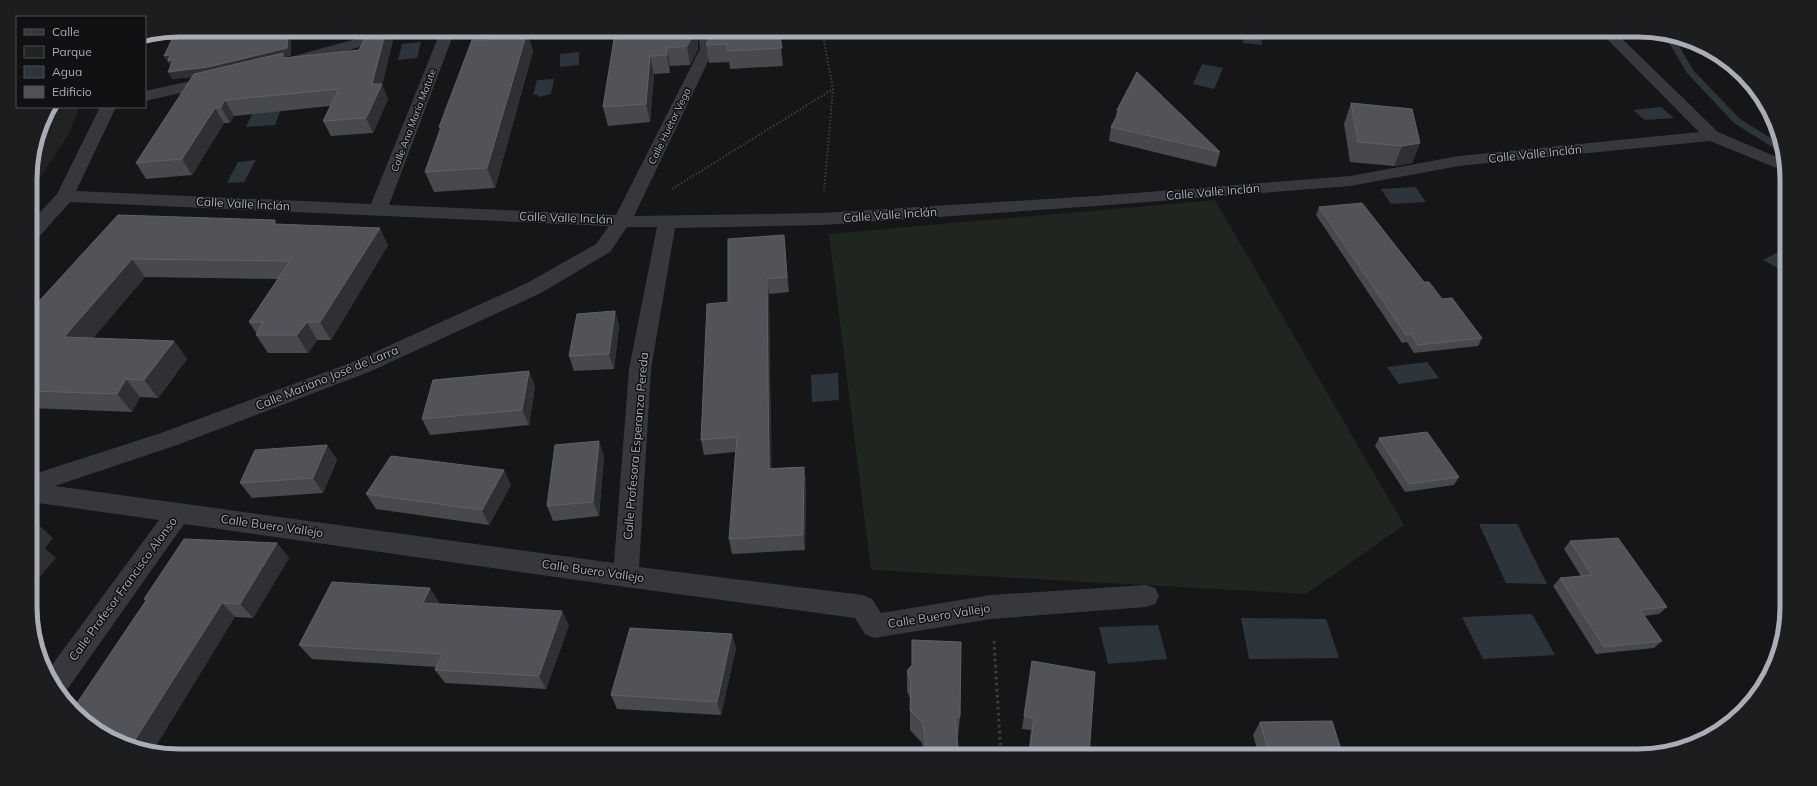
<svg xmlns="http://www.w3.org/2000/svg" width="1817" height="786" viewBox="0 0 1817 786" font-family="Mulish,sans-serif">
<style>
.built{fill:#222225}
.green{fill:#1e261f}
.water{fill:#2c353c}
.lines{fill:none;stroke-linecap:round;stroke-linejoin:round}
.stream{fill:#2c353c;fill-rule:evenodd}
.path-far1{stroke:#3d3f44;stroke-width:2;stroke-dasharray:1.5 2;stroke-linecap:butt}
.path{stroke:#3d3f44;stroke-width:3;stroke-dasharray:2.5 3.5;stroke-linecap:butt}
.minor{fill:#37383d;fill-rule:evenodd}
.wall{fill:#47494d}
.shaded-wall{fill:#2f3033}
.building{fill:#525359;stroke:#5f6168}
.labels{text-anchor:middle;stroke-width:3;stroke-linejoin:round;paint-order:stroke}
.far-street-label{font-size:10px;fill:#a8adb8;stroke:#111113}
.street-label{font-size:12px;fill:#a8adb8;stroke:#111113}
.rim{fill:none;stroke:#a8adb8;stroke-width:5}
</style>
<rect width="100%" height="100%" fill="#161618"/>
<polygon class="built" points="50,107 79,107 70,132 30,193 30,169 46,113"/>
<polygon class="green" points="1215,200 1404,525 1306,594 871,570 829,234"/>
<g class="water">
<polygon points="1242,30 1261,30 1262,45 1243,43"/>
<polygon points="421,42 417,58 398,60 402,44"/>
<polygon points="579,52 579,65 560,67 560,54"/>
<polygon points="1202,64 1223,68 1214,89 1193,84"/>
<polygon points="554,79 551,94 538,97 537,94 533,95 537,80"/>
<polygon points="282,106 275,125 246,127 255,108"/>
<polygon points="1661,107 1674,118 1645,120 1633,110"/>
<polygon points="256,160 244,182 227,183 238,162"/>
<polygon points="1416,187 1426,202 1391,204 1381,189"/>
<polygon points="1786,248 1786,273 1763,260"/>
<polygon points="1427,362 1439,378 1399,384 1387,367"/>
<polygon points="838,373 839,400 812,402 811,375"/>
<polygon points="1479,524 1517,524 1547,584 1506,583"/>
<polygon points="1532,614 1555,655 1483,659 1462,617"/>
<polygon points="1241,618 1326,619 1339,658 1249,659"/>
<polygon points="1158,625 1167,659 1108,664 1099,627"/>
</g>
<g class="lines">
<polygon class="stream" points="1665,36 1674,37 1693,70 1740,119 1782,145 1784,153 1780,152 1734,123 1687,73"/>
<g class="path-far1">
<polyline points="822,30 833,89 824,191"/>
<polyline points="672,189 833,89"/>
</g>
<polyline class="path" points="994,641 1001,756"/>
<g class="minor">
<polygon points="389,30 412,30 410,33 288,67 283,65 280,62 283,59"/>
<path d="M 441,30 L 455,30 L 389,205 L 616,215 L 700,49 L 698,30 L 712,30 L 714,49 L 634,216 L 822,213 L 1096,196 L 1350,176 L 1459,156 L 1699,132 L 1598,30 L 1613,30 L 1718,132 L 1786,161 L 1786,172 L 1710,141 L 1459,166 L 1350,186 L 1096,206 L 822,225 L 675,228 L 651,369 L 639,567 L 863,595 L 872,599 L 881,613 L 991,595 L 1146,585 L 1155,588 L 1159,596 L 1155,604 L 1146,607 L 991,619 L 874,638 L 865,634 L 855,618 L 626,587 L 184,524 L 64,694 L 60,696 L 46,673 L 159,520 L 31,502 L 31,475 L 161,433 L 353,362 L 527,283 L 596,244 L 609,226 L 70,202 L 37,239 L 30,241 L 30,223 L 57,194 L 100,107 L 116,107 L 76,191 L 371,204 ZM 627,227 L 657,227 L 629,369 L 614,563 L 55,486 L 177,445 L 369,372 L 541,293 L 610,252 Z"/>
<polygon points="214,76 220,78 222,81 220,84 145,101 145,91"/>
</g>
</g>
<g class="wall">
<polygon points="369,30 389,30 393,40 382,85 388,99 373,133 331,136 323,121 330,106 234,116 230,123 224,123 192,175 146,179 136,163 192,77 172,79 170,65 164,56 291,55 285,57 285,58 359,50"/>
<polygon points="620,30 697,30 698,49 690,65 670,66 670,73 654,74 650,122 608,126 603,107 619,39"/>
<polygon points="712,30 779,30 783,66 730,69 729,62 709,63 706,45 713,32"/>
<polygon points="527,32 533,51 495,188 434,192 425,172 440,130 439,127"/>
<polygon points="1137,72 1220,152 1216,167 1109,141 1111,127 1115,120 1117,110"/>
<polygon points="1351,103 1420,143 1412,163 1394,166 1350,162 1344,124"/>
<polygon points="1319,207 1424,282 1442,299 1482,338 1478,346 1414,353 1407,342 1402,343 1316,215"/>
<polygon points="118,215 277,224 388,245 331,340 317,340 308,353 268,353 256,335 257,334 249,322 278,279 145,277 93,338 174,341 187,359 158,398 140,397 132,412 31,408 31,310"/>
<polygon points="785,250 789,292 769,294 771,468 804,467 806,482 805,550 732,554 729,539 735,452 704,455 701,440 728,302"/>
<polygon points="615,311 619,326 614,369 574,371 569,356"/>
<polygon points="529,371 535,387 529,425 430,435 422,419"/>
<polygon points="1379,438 1459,477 1454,485 1405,492 1375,446"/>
<polygon points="327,445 337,460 323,493 252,498 240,483"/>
<polygon points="604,456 599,516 553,521 547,506"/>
<polygon points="511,485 489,525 376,509 366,494"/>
<polygon points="1570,541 1667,607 1659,614 1645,616 1662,641 1654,648 1596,654 1553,586 1560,578 1581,576 1564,549"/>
<polygon points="277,543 289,558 253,618 235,617 146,601 144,599"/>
<polygon points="439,602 438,604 569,625 546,689 445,683 435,670 436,667 312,659 299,645"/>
<polygon points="736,648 721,715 617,709 611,695"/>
<polygon points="1032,661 1089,756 1028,756 1031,730 1022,729"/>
<polygon points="907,671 960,717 958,737 957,737 959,756 924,756 922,743 910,730 910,699 907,691"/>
<polygon points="1260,722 1343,756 1259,756 1253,735"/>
</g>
<g class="shaded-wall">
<polygon points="288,30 291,30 291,55 285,57 290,68 290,73 213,74 172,79 168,72"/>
<polygon points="386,30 389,30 393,40 382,85 388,99 373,133 366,118 372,84"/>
<polygon points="695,30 697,30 698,49 690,65 687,46"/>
<polygon points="527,32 533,51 495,188 487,168"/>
<polygon points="667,48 670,66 670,73 667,55"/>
<polygon points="170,55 177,67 172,68 164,56"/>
<polygon points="650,56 654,74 650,122 646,104"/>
<polygon points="225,100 234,116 230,123 221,107"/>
<polygon points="215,108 224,123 192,175 182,159"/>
<polygon points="1420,143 1412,163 1394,166 1402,146"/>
<polygon points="380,228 388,245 331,340 320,322"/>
<polygon points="784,235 785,250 789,292 787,277"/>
<polygon points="132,259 145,277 79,355 64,337"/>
<polygon points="767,279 769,294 772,483 769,469"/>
<polygon points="615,311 619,326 614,369 609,354"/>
<polygon points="307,322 317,340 308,353 297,335"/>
<polygon points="174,341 187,359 158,398 144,380"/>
<polygon points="529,371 535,387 529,425 522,410"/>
<polygon points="126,379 140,397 132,412 117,394"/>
<polygon points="599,441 604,456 599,516 593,502"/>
<polygon points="327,445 337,460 323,493 313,478"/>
<polygon points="804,467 806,482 805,550 803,535"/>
<polygon points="504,470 511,485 489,525 482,510"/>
<polygon points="31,518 53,538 45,548 56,558 31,587"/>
<polygon points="277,543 289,558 253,618 240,604"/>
<polygon points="430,588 439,602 432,617 423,603"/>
<polygon points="222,603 235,617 153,751 131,746"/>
<polygon points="562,611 569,625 546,689 539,676"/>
<polygon points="732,634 736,648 721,715 717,702"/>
</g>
<g class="building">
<polygon points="179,30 288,30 287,48 208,67 168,72 173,60 168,61 170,55 164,56 176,31"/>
<polygon points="369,30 386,30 372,84 382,84 366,118 323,121 339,89 225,100 221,107 215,108 182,159 136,163 194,74 283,53 283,58 359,50"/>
<polygon points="620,30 695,30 696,31 687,46 667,48 667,55 650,56 646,104 603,107 614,39 619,39"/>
<polygon points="713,30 779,30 782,48 727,51 727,44 706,45 713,31"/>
<polygon points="527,32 487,168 425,172 441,127 439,127 472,40 488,40 490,34"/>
<polygon points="1137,72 1220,152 1111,127 1120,110 1117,110"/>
<polygon points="1351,103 1412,109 1420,143 1402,146 1358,142"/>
<polygon points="1362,203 1424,282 1429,282 1442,299 1452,298 1482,338 1418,345 1411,334 1406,335 1319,207"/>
<polygon points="118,215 275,220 275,224 380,228 320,322 307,322 297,335 256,335 263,322 249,322 290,261 132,259 64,337 174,341 144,380 126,379 117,394 31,391 31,310"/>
<polygon points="784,235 787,277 767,279 769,469 804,467 803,535 729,539 737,437 701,440 707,304 728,302 728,239"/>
<polygon points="615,311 609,354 569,356 577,314"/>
<polygon points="529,371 522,410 422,419 433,380"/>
<polygon points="1427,432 1459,477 1409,484 1379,438"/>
<polygon points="599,441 593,502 547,506 555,445"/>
<polygon points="327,445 313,478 240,483 255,450"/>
<polygon points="391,456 504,470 482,510 366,494"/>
<polygon points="1618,538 1667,607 1640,610 1662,641 1604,647 1560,578 1592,575 1570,541"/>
<polygon points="184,539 277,543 240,604 222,603 131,746 122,745 89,725 73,709 147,599 144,599"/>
<polygon points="332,582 430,588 423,603 562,611 539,676 435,670 442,654 299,645"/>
<polygon points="630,628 732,634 717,702 611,695"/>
<polygon points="912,640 961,642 960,717 955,717 959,756 927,756 923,723 910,710 911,681 907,671 912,665"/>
<polygon points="1032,661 1095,672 1089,756 1029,756 1034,718 1024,716"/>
<polygon points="1332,721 1343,756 1270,756 1260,722"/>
</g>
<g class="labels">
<g class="far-street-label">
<text transform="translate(413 120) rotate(-69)" y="4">Calle Ana María Matute</text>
<text transform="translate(669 126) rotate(-64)" y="4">Calle Huétor Vega</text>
</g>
<g class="street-label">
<text transform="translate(1535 154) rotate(-6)" y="4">Calle Valle Inclán</text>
<text transform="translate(1213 192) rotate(-5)" y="4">Calle Valle Inclán</text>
<text transform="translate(243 204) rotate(3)" y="4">Calle Valle Inclán</text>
<text transform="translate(890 215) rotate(-4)" y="4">Calle Valle Inclán</text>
<text transform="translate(566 218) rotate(2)" y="4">Calle Valle Inclán</text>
<text transform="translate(327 378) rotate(-22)" y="4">Calle Mariano José de Larra</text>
<text transform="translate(636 446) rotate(-85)" y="4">Calle Profesora Esperanza Pereda</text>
<text transform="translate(272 526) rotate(8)" y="4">Calle Buero Vallejo</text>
<text transform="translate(593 571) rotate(8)" y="4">Calle Buero Vallejo</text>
<text transform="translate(123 589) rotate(-54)" y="4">Calle Profesor Francisco Alonso</text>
<text transform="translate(939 616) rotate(-9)" y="4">Calle Buero Vallejo</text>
</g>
</g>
<path d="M0 0H1817V786H0ZM179 37H1638A142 142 0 0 1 1780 179V607A142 142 0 0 1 1638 749H179A142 142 0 0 1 37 607V179A142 142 0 0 1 179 37Z" fill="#1d1d20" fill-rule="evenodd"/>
<path class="rim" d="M179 37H1638A142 142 0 0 1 1780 179V607A142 142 0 0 1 1638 749H179A142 142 0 0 1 37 607V179A142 142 0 0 1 179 37Z"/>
<rect x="16" y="16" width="130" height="92" fill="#111113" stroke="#4d4f55"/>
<rect x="24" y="29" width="20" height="6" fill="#37383d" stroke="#4d4f55"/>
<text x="52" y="36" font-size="12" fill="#a8adb8">Calle</text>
<rect x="24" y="46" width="20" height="12" fill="#1e261f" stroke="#4d4f55"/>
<text x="52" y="56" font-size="12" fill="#a8adb8">Parque</text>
<rect x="24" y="66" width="20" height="12" fill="#2c353c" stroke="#4d4f55"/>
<text x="52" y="76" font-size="12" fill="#a8adb8">Agua</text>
<rect x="24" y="86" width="20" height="12" fill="#525359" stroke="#4d4f55"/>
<text x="52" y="96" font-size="12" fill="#a8adb8">Edificio</text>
</svg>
